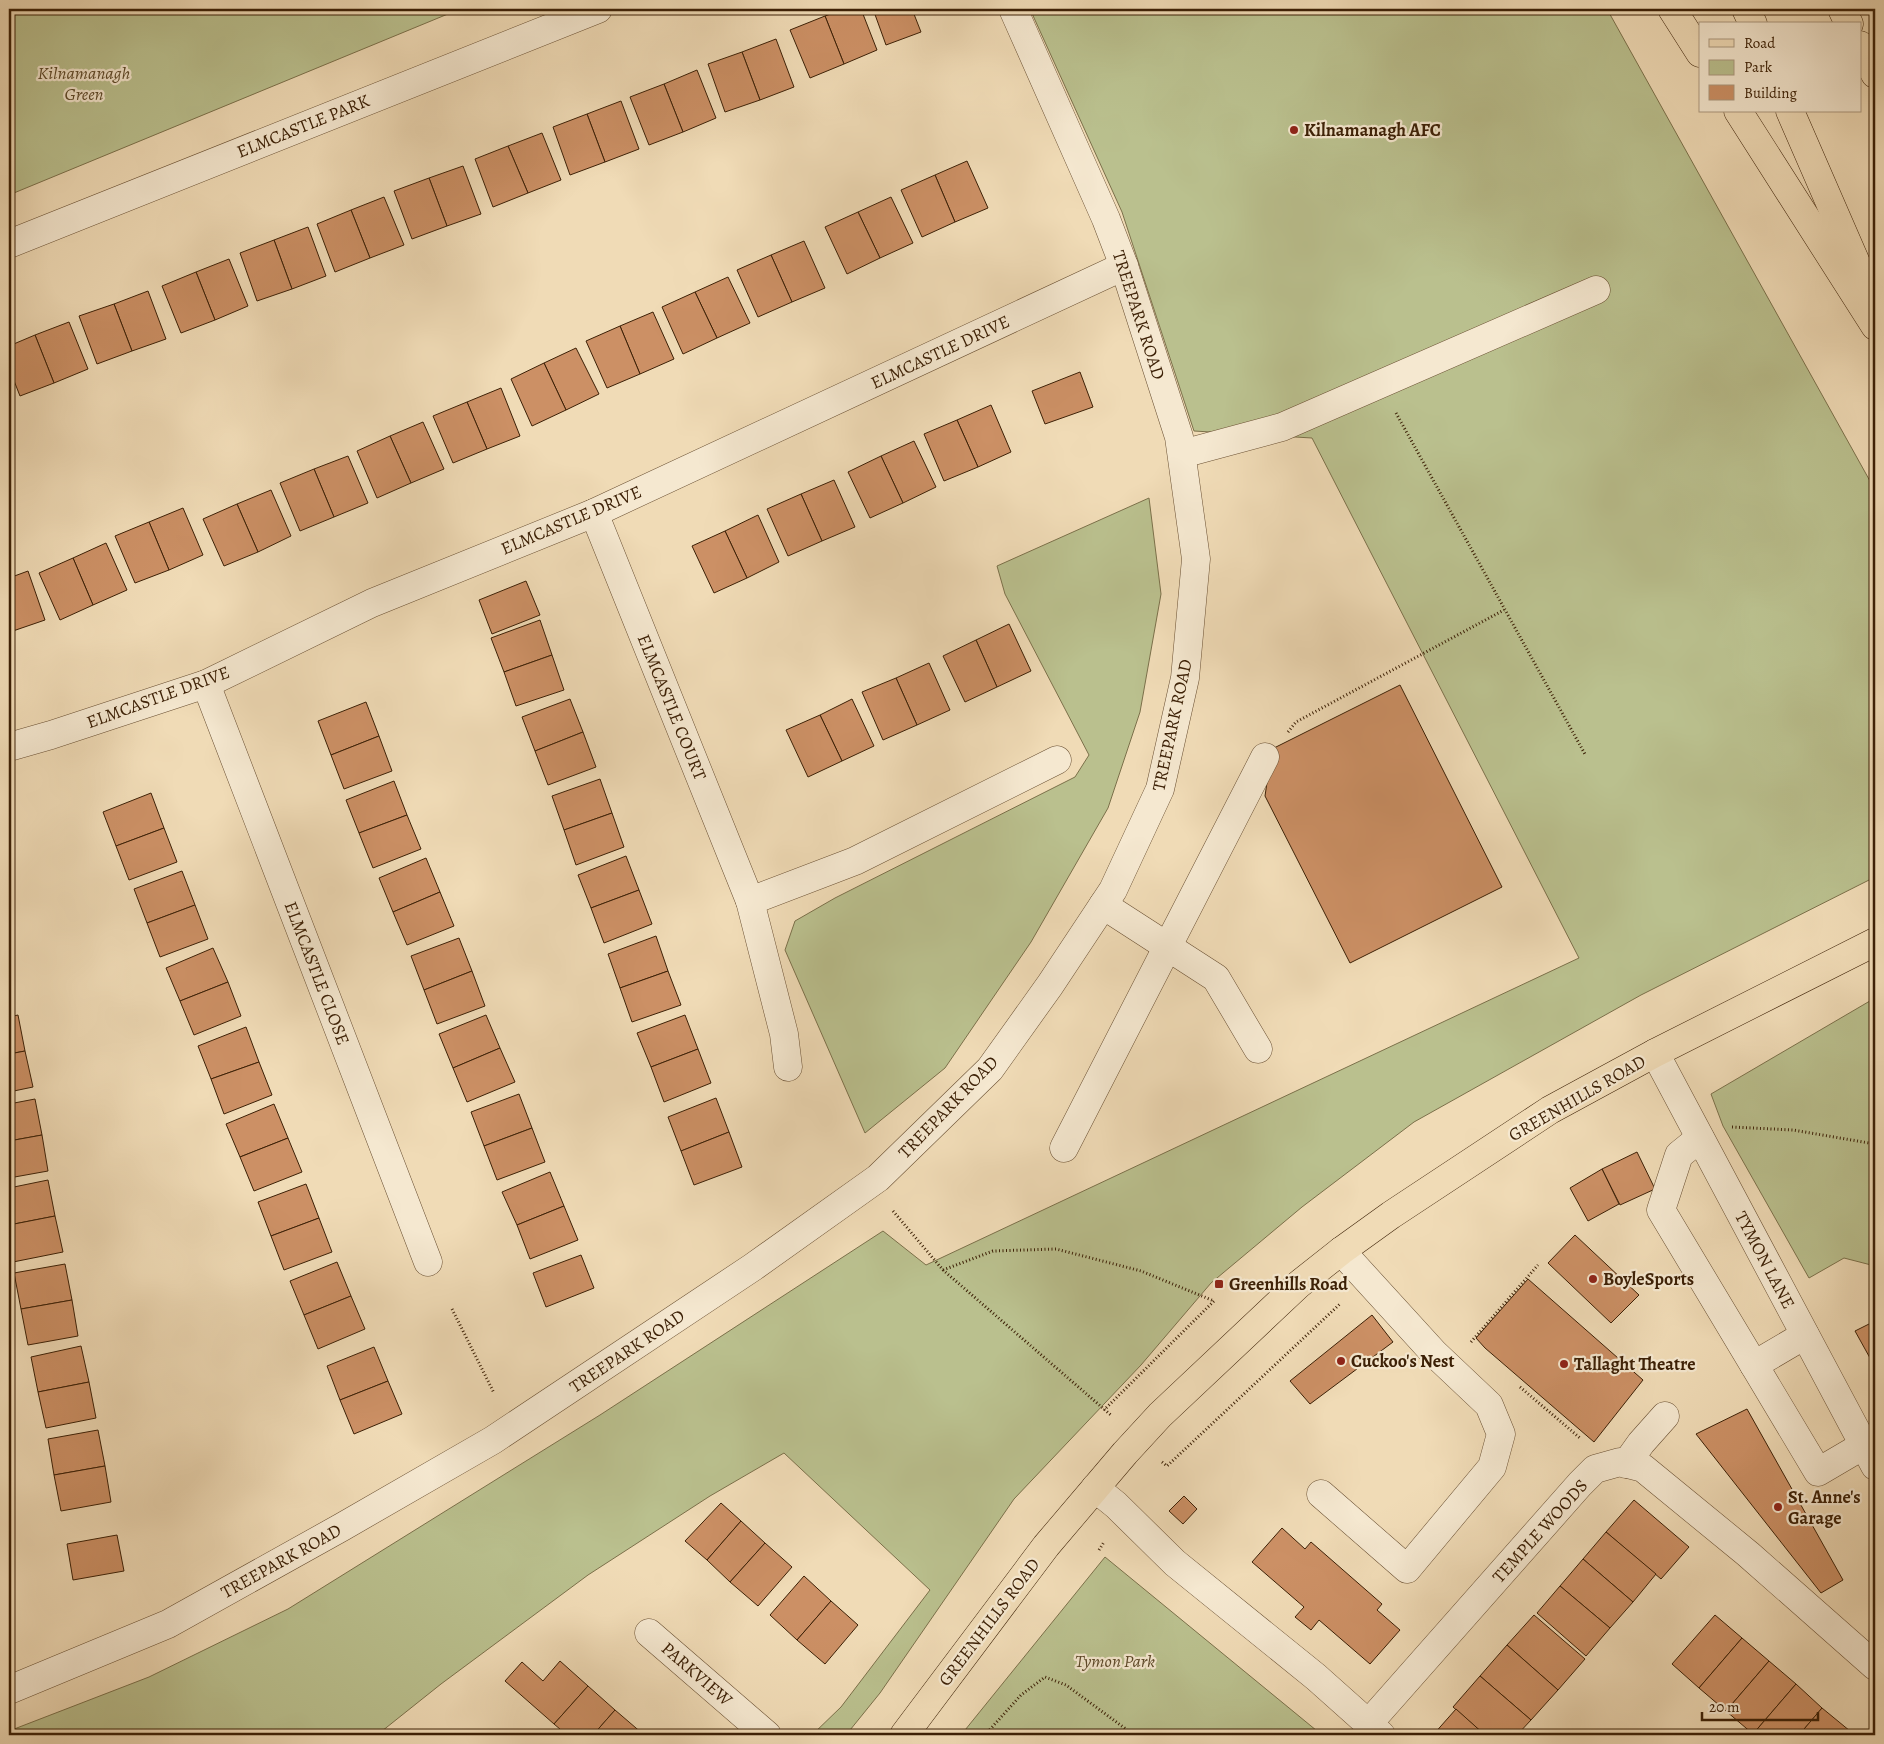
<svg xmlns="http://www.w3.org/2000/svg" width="1884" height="1744" viewBox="0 0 1884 1744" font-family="Alegreya,serif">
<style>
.green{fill:#bac08e;stroke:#7b704a}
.building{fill:#cc9065;stroke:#3c2006}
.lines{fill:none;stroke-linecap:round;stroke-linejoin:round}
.minor-casing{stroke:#694f32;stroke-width:29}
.major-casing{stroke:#3c2006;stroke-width:29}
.highway-casing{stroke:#3c2006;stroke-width:29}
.path{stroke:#3c2006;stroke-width:3;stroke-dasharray:1 2.5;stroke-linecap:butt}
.minor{stroke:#f5e8d0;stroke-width:28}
.major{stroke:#f0dbb6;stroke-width:28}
.highway{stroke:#f0dbb6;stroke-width:28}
.poi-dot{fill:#8f2418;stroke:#f5e8d0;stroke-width:2}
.labels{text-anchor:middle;stroke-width:4.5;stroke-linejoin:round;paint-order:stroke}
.park-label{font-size:18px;font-style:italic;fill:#5c4828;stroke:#f5e8d0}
.street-label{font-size:18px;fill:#3c2006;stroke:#f5e8d0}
.poi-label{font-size:18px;font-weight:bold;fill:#3c2006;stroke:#f5e8d0;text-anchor:start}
</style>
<rect width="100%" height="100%" fill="#f0dbb6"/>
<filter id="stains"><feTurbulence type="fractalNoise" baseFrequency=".004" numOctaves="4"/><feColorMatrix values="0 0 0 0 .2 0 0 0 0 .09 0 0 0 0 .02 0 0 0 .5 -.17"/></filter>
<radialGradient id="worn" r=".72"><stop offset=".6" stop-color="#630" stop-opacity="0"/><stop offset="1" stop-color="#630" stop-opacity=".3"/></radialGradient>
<g class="green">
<polygon points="9,9 460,9 9,195"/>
<polygon points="1030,9 1607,9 1875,490 1875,877 1641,995 1414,1122 1302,1207 1211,1283 1141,1365 1014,1499 880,1693 846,1735 812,1735 841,1707 930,1590 784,1453 710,1496 588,1575 441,1684 377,1735 9,1735 9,1731 149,1677 288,1609 600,1415 883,1231 926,1265 1579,958 1312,438 1194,431 1122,212"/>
<polygon points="1149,498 1161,594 1140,712 1108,808 1031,942 945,1068 865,1133 785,950 795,921 835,898 1075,777 1089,755 1005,594 997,566"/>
<polygon points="1875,998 1875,1266 1844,1258 1809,1278 1723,1126 1711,1094"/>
<polygon points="1105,1557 1322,1735 961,1735"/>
</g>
<g class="building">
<polygon points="844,9 861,9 877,50 844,64 825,16"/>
<polygon points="873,9 912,9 921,32 886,45"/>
<polygon points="825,16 844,64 810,78 790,30"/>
<polygon points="776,39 794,87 760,100 742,52"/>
<polygon points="742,52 760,100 725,112 708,64"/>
<polygon points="697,70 716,118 683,132 664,84"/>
<polygon points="664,84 683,132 649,145 630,97"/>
<polygon points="621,101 639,149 605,162 587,114"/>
<polygon points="587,114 605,162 570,175 553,127"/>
<polygon points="542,133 561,180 528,193 508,146"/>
<polygon points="508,146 528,193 493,207 475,159"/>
<polygon points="967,161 988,208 955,222 935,175"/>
<polygon points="463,166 481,214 447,226 429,178"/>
<polygon points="935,175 955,222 922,237 901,190"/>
<polygon points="429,178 447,226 412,239 394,191"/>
<polygon points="384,197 404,245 370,258 351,210"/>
<polygon points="891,197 913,243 880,258 858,212"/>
<polygon points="351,210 370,258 335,272 317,224"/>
<polygon points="858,212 880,258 847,274 825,227"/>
<polygon points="308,227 326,276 292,289 274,240"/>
<polygon points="274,240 292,289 257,301 240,253"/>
<polygon points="804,241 825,288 792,302 771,255"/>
<polygon points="771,255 792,302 758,317 737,270"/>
<polygon points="229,259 248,306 215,320 196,272"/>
<polygon points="196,272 215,320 181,333 162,286"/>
<polygon points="728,277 750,323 717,338 695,292"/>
<polygon points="148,291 166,339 132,351 114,304"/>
<polygon points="695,292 717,338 683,354 662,307"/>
<polygon points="114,304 132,351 97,364 79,316"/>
<polygon points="653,312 674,359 640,374 620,326"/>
<polygon points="69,322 88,369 54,383 35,335"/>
<polygon points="620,326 640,374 607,388 586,341"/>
<polygon points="35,335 54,383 20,396 9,368 9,346"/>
<polygon points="576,348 599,394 566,410 544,363"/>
<polygon points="544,363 566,410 532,426 511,379"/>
<polygon points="1080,372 1093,407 1045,424 1032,391"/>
<polygon points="501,388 520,436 487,449 467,402"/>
<polygon points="467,402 487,449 453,463 433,416"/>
<polygon points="991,405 1011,452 978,467 957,420"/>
<polygon points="957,420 978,467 944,481 924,434"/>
<polygon points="423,422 444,469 411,483 390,436"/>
<polygon points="390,436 411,483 377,498 357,451"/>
<polygon points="914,441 936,487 903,503 881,456"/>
<polygon points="348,456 368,503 334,517 314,469"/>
<polygon points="881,456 903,503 870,518 848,472"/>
<polygon points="314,469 334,517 300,531 280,483"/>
<polygon points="834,480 855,527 822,541 801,494"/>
<polygon points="271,490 291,536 258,552 237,504"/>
<polygon points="801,494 822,541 788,556 767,509"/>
<polygon points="237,504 258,552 224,566 203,519"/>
<polygon points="183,508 203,555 169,570 149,522"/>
<polygon points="758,515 779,562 747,578 725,531"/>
<polygon points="149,522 169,570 135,583 115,536"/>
<polygon points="725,531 747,578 714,593 692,546"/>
<polygon points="106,543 127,590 93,605 73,558"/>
<polygon points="73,558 93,605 60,620 39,573"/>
<polygon points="28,571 45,620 10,632 9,578"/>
<polygon points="526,581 540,615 492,634 479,600"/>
<polygon points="540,620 552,655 504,672 491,638"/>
<polygon points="1009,624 1031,671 997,687 976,640"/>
<polygon points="976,640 997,687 965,702 943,656"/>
<polygon points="552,655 564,690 516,706 504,672"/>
<polygon points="929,663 950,710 917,725 896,678"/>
<polygon points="896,678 917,725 883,740 862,692"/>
<polygon points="1400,685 1502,887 1350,963 1265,796 1272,749"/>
<polygon points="570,699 583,732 535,751 522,717"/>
<polygon points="852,699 874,746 842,761 820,715"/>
<polygon points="366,702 379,736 331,755 318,721"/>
<polygon points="820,715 842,761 808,777 786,730"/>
<polygon points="583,732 596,767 548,785 535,751"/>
<polygon points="379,736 392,771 344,789 331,755"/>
<polygon points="600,779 612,813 564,830 552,796"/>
<polygon points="394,781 407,815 359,833 346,800"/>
<polygon points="151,793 164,828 116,846 103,812"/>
<polygon points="612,813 624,847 576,865 564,830"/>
<polygon points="407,815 421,849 373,868 359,833"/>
<polygon points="164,828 177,862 129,880 116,846"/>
<polygon points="626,856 639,890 591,908 578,875"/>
<polygon points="426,858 440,892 393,912 379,878"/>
<polygon points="182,871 195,905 147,923 134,889"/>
<polygon points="639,890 652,924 604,943 591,908"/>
<polygon points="440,892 454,926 407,945 393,912"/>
<polygon points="195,905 208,939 160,957 147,923"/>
<polygon points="656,936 668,971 620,988 608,954"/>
<polygon points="459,938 472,971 424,990 411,956"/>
<polygon points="213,948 228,982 180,1001 166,968"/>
<polygon points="472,971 485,1006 437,1024 424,990"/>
<polygon points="668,971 681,1005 632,1022 620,988"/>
<polygon points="9,976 14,1006 9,1007"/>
<polygon points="228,982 241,1016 194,1035 180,1001"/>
<polygon points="18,1015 25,1051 9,1054 9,1017"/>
<polygon points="486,1015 500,1048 453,1068 439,1034"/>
<polygon points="685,1015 698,1049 651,1067 637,1033"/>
<polygon points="246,1027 259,1062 211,1079 198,1046"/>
<polygon points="500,1048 515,1082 467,1102 453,1068"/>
<polygon points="698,1049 711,1083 664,1102 651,1067"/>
<polygon points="25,1051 33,1087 9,1092 9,1054"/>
<polygon points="259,1062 272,1095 224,1114 211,1079"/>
<polygon points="519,1094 532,1128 484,1146 471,1112"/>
<polygon points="716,1098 729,1132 681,1151 668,1117"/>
<polygon points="35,1099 42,1135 9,1141 9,1104"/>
<polygon points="274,1104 288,1138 240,1157 226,1124"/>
<polygon points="532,1128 545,1162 497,1180 484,1146"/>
<polygon points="729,1132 742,1167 694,1185 681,1151"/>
<polygon points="42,1135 48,1171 9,1178 9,1141"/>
<polygon points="288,1138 302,1172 254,1191 240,1157"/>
<polygon points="1637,1152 1655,1189 1620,1205 1602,1169"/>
<polygon points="1602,1169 1619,1204 1588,1221 1570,1188"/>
<polygon points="550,1172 564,1206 517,1225 502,1192"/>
<polygon points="48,1180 55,1216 9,1225 9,1188"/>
<polygon points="306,1184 319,1218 271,1236 258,1202"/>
<polygon points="564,1206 578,1240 530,1259 517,1225"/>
<polygon points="55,1216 63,1252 13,1262 9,1243 9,1225"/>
<polygon points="319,1218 332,1252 284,1270 271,1236"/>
<polygon points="1575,1235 1639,1295 1611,1323 1548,1263"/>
<polygon points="581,1255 594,1288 546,1307 533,1273"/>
<polygon points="337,1262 351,1296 304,1315 290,1281"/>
<polygon points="65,1264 72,1300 21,1309 14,1273"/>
<polygon points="1528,1279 1643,1380 1594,1442 1485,1348 1476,1338"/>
<polygon points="351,1296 365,1329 318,1349 304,1315"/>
<polygon points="72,1300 78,1336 28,1345 21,1309"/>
<polygon points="1372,1315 1393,1342 1310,1404 1290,1381"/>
<polygon points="1875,1321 1875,1367 1855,1331"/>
<polygon points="81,1346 89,1382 38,1392 31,1357"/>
<polygon points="374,1347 388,1381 340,1400 327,1366"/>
<polygon points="388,1381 402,1414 354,1434 340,1400"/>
<polygon points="89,1382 96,1418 46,1428 38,1392"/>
<polygon points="1747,1409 1843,1580 1821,1593 1696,1434"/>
<polygon points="98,1430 105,1466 54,1475 48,1439"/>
<polygon points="105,1466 111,1502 61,1511 54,1475"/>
<polygon points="1184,1496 1197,1509 1183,1524 1169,1511"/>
<polygon points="1634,1500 1689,1547 1661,1579 1606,1532"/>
<polygon points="721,1503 741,1521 707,1560 685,1541"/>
<polygon points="741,1521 765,1543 730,1582 707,1560"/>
<polygon points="1282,1528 1305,1549 1311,1542 1382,1604 1377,1610 1400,1630 1370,1664 1319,1620 1311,1630 1295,1617 1304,1607 1252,1562"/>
<polygon points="1606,1532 1656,1574 1633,1602 1583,1559"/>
<polygon points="117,1535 124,1571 73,1580 67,1544"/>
<polygon points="765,1543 792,1567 758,1606 730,1582"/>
<polygon points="1583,1559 1633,1602 1610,1628 1560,1586"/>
<polygon points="804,1576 831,1601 797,1640 770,1615"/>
<polygon points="1560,1586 1610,1628 1586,1656 1537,1613"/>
<polygon points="831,1601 858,1625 825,1664 797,1640"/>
<polygon points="1534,1615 1585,1659 1558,1690 1507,1645"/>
<polygon points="1715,1615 1742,1638 1699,1688 1672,1664"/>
<polygon points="1742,1638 1769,1661 1726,1711 1699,1688"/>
<polygon points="1507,1645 1558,1690 1531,1720 1480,1676"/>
<polygon points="560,1661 588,1686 554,1724 505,1681 522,1662 543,1681"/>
<polygon points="1769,1661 1796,1684 1753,1734 1726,1711"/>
<polygon points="1480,1676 1531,1720 1517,1735 1485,1735 1453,1707"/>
<polygon points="1796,1684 1822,1708 1799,1735 1754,1735 1753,1734"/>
<polygon points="588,1686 615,1710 593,1735 567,1735 554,1724"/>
<polygon points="1822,1708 1850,1731 1846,1735 1799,1735"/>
<polygon points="1456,1709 1485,1735 1433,1735"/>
<polygon points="615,1710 643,1734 641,1735 593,1735"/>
</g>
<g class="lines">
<defs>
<g id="minor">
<polyline points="9,244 598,9"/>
<polyline points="1182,454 1282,427 1596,290"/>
<polyline points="594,513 750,901 784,1034 788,1067"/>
<polyline points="206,684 428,1262"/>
<polyline points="9,747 51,735 206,684 372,603 594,513 1124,266"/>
<polyline points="750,901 855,861 1057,760"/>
<polyline points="1103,905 1216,978 1258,1049"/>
<polyline points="1655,1053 1875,1466"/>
<polyline points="1700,1138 1679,1155 1661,1210 1754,1365"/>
<polyline points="1064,1148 1265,757"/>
<polyline points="1805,1335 1754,1365 1818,1472 1864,1445"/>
<polyline points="1626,1464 1641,1443 1665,1416"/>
<polyline points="1095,1488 1116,1505 1175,1563 1316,1677 1381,1735"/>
<polyline points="1321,1494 1407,1569 1492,1467 1501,1434 1489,1405 1434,1353 1341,1251"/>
<polyline points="649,1633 767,1735"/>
<polyline points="9,1690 168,1624 342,1527 493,1440 753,1267 878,1178 990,1069 1050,985 1113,890 1160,789 1185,678 1196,559 1179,437 1124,266 1106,219 1013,9"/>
<polyline points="1368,1724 1580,1484 1595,1469 1620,1462 1643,1468 1748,1554 1875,1666"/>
</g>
<polyline id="major" points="904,1735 1046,1546 1125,1453 1160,1415 1298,1285 1341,1251 1391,1215 1550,1110 1655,1053 1875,942"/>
<g id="highway">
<polyline points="1672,9 1700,53"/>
<polyline points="1746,9 1753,24"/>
<polyline points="1842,9 1849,24"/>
<polyline points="1860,45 1875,74"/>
<polyline points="1738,111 1875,326"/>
<polyline points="1790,111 1867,288"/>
</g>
</defs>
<use href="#minor" class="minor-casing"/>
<use href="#major" class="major-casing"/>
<use href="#highway" class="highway-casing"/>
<g class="path">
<polyline points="1396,413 1586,756"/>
<polyline points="1288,732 1296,722 1504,610"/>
<polyline points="1732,1127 1793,1130 1875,1144"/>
<polyline points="893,1211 943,1270 1112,1416"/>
<polyline points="943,1270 993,1251 1056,1249 1141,1271 1214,1301 1104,1410"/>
<polyline points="452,1309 494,1393"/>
<polyline points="1471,1342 1538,1265"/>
<polyline points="1520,1387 1580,1438"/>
<polyline points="1162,1462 1167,1466 1341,1303"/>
<polyline points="1099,1550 1104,1542"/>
<polyline points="9,1636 12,1648"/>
<polyline points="985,1735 1021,1695 1045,1677 1066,1685 1134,1735"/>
</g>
<use href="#minor" class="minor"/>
<use href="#major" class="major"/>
<use href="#highway" class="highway"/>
</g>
<g class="poi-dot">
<circle cx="1294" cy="130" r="5"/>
<circle cx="1593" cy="1279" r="5"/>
<rect x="1214" y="1279" width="10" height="10" rx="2.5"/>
<circle cx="1341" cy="1361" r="5"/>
<circle cx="1564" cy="1364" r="5"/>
<circle cx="1778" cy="1507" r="5"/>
</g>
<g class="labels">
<g class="park-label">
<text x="84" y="79">Kilnamanagh<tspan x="84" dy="21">Green</tspan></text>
<text x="1115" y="1667">Tymon Park</text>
</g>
<g class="street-label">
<text transform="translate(303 126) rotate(-22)" y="6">ELMCASTLE PARK</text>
<text transform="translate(1139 315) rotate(72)" y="6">TREEPARK ROAD</text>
<text transform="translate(940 352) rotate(-25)" y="6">ELMCASTLE DRIVE</text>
<text transform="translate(571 520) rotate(-23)" y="6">ELMCASTLE DRIVE</text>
<text transform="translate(158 697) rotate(-20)" y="6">ELMCASTLE DRIVE</text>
<text transform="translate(672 707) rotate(68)" y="6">ELMCASTLE COURT</text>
<text transform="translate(1172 725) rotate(-78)" y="6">TREEPARK ROAD</text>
<text transform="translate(317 973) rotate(69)" y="6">ELMCASTLE CLOSE</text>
<text transform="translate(1577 1098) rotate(-30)" y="6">GREENHILLS ROAD</text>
<text transform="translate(948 1107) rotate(-46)" y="6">TREEPARK ROAD</text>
<text transform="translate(1765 1260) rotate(62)" y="6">TYMON LANE</text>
<text transform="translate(627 1351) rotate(-34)" y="6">TREEPARK ROAD</text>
<text transform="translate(1540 1531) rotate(-48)" y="6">TEMPLE WOODS</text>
<text transform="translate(281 1561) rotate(-29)" y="6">TREEPARK ROAD</text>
<text transform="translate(989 1622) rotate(-53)" y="6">GREENHILLS ROAD</text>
<text transform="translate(697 1674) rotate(41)" y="6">PARKVIEW</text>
</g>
<g class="poi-label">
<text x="1304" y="136">Kilnamanagh AFC</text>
<text x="1603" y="1285">BoyleSports</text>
<text x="1229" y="1290">Greenhills Road</text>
<text x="1351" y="1367">Cuckoo's Nest</text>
<text x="1574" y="1370">Tallaght Theatre</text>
<text x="1788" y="1503">St. Anne's<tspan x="1788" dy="21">Garage</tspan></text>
</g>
</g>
<rect width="1884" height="1744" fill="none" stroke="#f0dbb6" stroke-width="30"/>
<rect x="10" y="10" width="1864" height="1724" fill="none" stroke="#3c2006" stroke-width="2.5"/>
<rect x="15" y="15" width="1854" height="1714" fill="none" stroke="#3c2006"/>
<rect x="1699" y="22" width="162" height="90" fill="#f5e8d0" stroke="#ab987f"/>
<rect x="1709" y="39" width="25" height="8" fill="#f0dbb6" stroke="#ab987f"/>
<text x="1744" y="48" font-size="15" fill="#3c2006">Road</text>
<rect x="1709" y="60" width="25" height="15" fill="#bac08e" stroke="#ab987f"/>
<text x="1744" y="72" font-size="15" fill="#3c2006">Park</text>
<rect x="1709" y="85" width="25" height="15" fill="#cc9065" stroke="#ab987f"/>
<text x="1744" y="98" font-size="15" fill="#3c2006">Building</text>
<path d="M1702 1712v8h116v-8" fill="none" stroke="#3c2006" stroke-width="2.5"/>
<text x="1709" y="1712" font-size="15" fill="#3c2006" stroke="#f5e8d0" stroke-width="4" paint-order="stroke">20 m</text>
<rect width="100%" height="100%" filter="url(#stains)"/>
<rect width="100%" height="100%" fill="url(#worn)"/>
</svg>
